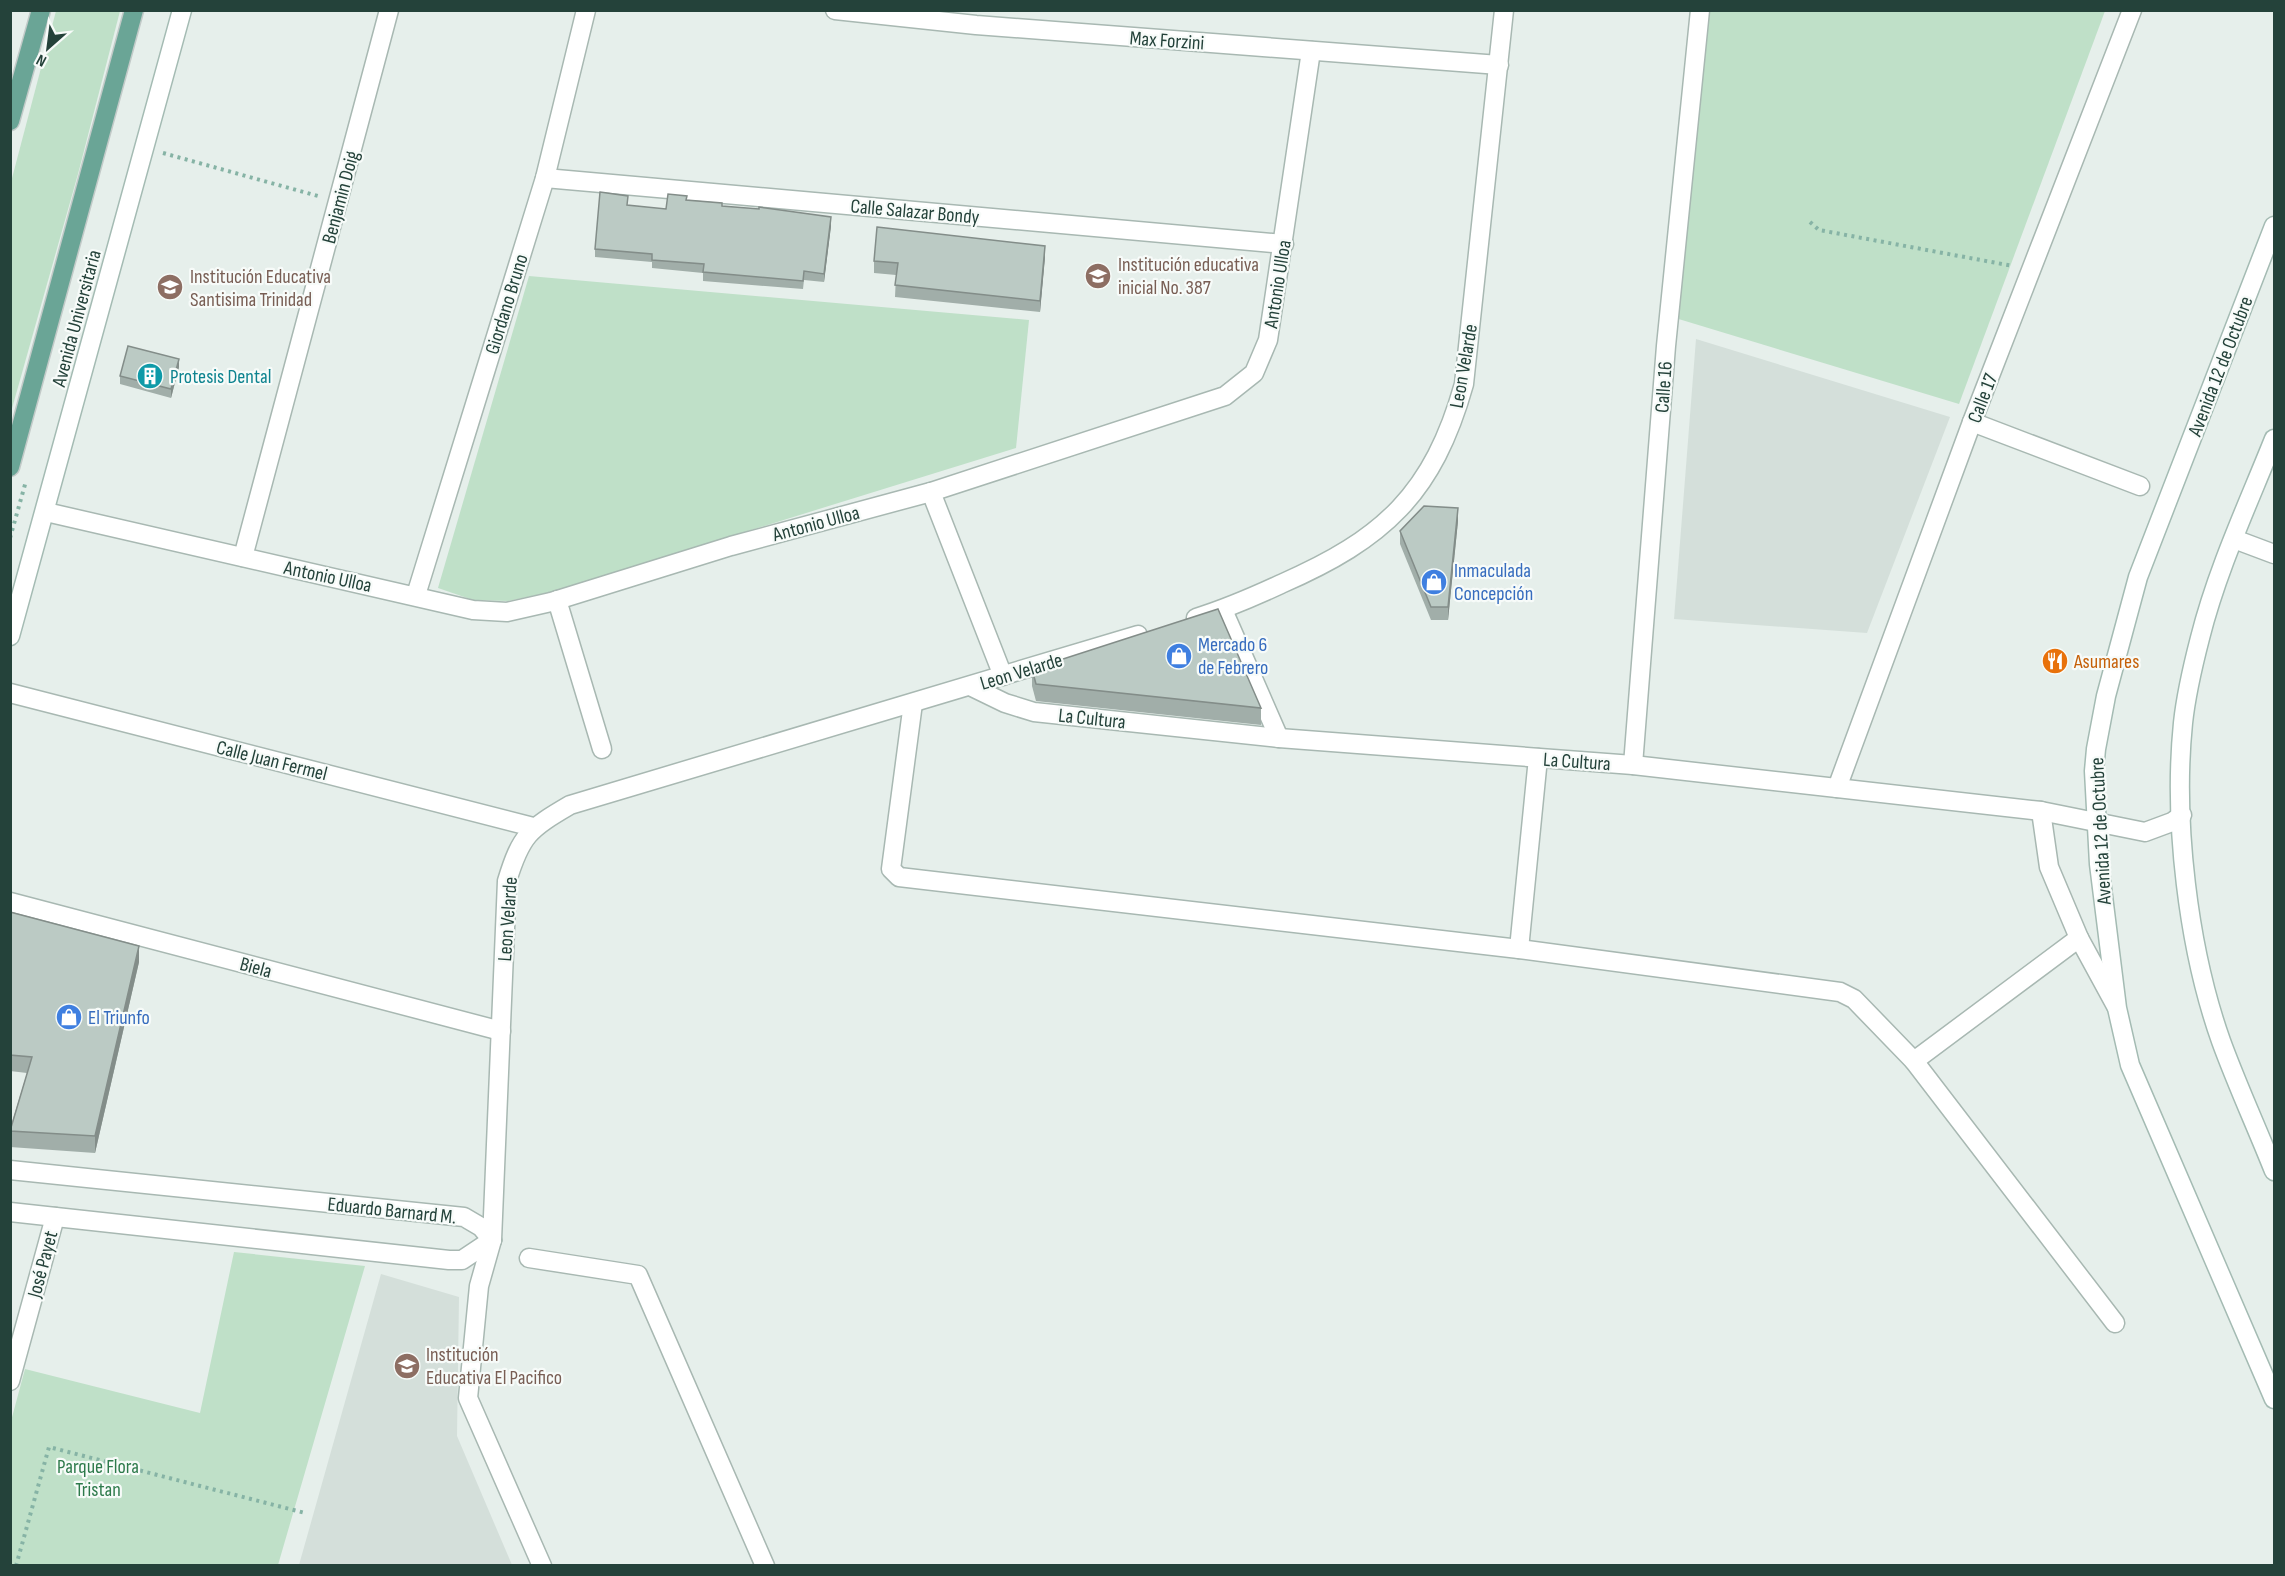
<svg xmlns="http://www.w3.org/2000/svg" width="2285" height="1576" viewBox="0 0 2285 1576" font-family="'Sofia Sans Condensed',sans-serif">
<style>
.built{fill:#d4dfda}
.green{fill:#bfe0c8}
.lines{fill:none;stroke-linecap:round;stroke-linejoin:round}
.minor-casing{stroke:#a8b8b2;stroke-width:21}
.secondary-casing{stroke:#a4bbb3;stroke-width:21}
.primary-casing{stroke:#c2cac8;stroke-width:21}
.path{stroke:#86b3a5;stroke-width:4;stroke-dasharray:3 4.5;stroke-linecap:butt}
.minor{stroke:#fff;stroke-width:18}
.secondary{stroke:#fff;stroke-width:18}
.primary{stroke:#6aa596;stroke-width:18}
.wall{fill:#a1aea9}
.shaded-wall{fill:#838d89}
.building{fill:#bbcac4;stroke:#838d89;stroke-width:1.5}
.labels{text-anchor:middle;stroke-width:4.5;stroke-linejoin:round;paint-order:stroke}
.street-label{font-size:20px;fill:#24423a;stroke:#f7fbf9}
.education-label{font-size:20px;fill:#785e54;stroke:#f7fbf9;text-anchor:start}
.culture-label{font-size:20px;fill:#0d838f;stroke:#f7fbf9;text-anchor:start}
.shop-label{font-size:20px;fill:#366cbe;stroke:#f7fbf9;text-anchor:start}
.food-label{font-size:20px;fill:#c56008;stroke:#f7fbf9;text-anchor:start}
.park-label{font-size:20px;fill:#2d7a4b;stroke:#f7fbf9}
</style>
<rect width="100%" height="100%" fill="#e6efeb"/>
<g class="built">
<polygon points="1696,339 1950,417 1867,633 1674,619"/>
<polygon points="381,1274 459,1297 457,1436 512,1565 299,1565"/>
</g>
<g class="green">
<polygon points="56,11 120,11 78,174 11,412 11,182"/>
<polygon points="1702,11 2105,11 1959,404 1672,317"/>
<polygon points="529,276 1029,320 1016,448 551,592 508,601 473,600 438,588"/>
<polygon points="234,1252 365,1266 278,1565 11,1565 11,1421 25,1369 200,1413"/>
</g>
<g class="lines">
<defs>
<g id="minor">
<polyline points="835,10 976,25 1499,65"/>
<polyline points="545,178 1284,244"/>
<polyline points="1972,422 2140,486"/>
<polyline points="931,492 1003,676"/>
<polyline points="46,512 473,610 507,612 551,602 731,546 931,492 1225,396 1254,373 1268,340 1311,51"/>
<polyline points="2234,539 2274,554"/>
<polyline points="243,557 389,10"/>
<polyline points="416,595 545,178 586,10"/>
<polyline points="557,600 602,749"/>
<polyline points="1223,610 1279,738"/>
<path d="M 1196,618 C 1225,609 1253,597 1281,584 C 1384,539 1433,494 1464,384 L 1504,10"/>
<polyline points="970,686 1005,703 1034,712 1279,738 1633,765 2041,811 2145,832 2172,822 2182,815"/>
<polyline points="10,693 533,827"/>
<polyline points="913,703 891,869 899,877 1519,949 1840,992 1854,999 1914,1061 2079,938 2049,867 2041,811"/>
<polyline points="1633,765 1666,346 1700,10"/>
<polyline points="1837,788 1972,422 2132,10"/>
<polyline points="10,902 501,1031"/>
<polyline points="2079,938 2116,1006"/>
<polyline points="1519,949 1538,758"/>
<polyline points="1914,1061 2115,1323"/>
<polyline points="10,1170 464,1217 481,1227 492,1240"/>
<polyline points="10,1212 449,1260 462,1260 492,1240"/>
<polyline points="529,1258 638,1275 765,1566"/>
<polyline points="10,1381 55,1217"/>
<path d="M 542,1566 L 468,1398 L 479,1286 L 492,1240 L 507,881 C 521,835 529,829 570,805 L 1138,635"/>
</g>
<g id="secondary">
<polyline points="2274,226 2138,577 2106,696 2096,749 2094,771 2099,864 2117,1008 2130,1065 2274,1399"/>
<path d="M 2274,439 C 2248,504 2217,570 2200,638 C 2193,665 2186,695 2183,723 C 2173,821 2188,948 2221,1041 C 2237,1085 2257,1128 2274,1171"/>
<polyline points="10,636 182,10"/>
</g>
<g id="primary">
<polyline points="10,121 41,10"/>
<polyline points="10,467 134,10"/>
</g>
</defs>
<use href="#minor" class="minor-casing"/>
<use href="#secondary" class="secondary-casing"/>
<use href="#primary" class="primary-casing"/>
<g class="path">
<polyline points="163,153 318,196"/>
<polyline points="1810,222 1819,230 2013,266"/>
<polyline points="10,538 26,481"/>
<polyline points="16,1566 49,1447 305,1513"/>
</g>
<use href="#minor" class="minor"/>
<use href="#secondary" class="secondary"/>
<use href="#primary" class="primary"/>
</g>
<g class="wall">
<polygon points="687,200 831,226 824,282 804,280 803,289 703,281 703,273 652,268 652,262 595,257 595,249 666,209"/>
<polygon points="1045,257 1040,312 895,297 896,275 874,273 874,261"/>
<polygon points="179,367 171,398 120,384 120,376"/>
<polygon points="1458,521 1448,620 1431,620 1400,544 1400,531"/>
<polygon points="1032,669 1261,708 1261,725 1036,701 1032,686"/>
<polygon points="10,912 139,962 95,1153 10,1147 10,1129 27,1073 10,1071"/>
</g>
<g class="shaded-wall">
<polygon points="831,217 831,226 824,282 824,274"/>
<polygon points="1045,246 1045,257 1040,312 1040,301"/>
<polygon points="179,359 179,367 171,398 171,389"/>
<polygon points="1458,508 1458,521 1448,620 1448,607"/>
<polygon points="139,946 139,962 95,1153 95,1136"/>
</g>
<g class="building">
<polygon points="600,192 628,196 627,205 666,209 668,194 687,196 686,200 722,203 722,206 759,209 759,207 831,217 824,274 804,271 803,281 703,272 704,264 652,260 652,254 595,249"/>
<polygon points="877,227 1045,246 1040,301 895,285 898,263 874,261"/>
<polygon points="128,346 179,359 171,389 120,376"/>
<polygon points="1424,506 1458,508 1448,607 1431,607 1400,531"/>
<polygon points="1218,609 1261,708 1036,684 1032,669"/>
<polygon points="10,912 139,946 95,1136 10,1131 32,1057 10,1055"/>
</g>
<defs>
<symbol id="school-disc" viewBox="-11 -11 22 22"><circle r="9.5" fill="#8d6e63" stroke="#f7fbf9"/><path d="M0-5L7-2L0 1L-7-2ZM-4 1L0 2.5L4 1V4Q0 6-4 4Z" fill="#fff"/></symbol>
<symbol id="building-disc" viewBox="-11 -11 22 22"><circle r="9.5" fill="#0f9aa8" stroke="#f7fbf9"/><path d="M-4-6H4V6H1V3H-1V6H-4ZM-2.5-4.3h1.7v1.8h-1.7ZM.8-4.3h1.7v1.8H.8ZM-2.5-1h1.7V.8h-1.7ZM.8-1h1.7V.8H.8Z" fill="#fff"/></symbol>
<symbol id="shop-disc" viewBox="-11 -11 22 22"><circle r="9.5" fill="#3f7fe0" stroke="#f7fbf9"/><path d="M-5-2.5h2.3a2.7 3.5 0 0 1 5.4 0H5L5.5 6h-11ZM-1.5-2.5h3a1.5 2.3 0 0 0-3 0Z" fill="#fff"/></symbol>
<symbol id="restaurant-disc" viewBox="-11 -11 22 22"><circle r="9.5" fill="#e8710a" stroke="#f7fbf9"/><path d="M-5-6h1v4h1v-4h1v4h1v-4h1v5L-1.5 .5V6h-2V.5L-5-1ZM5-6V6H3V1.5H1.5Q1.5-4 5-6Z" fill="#fff"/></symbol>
</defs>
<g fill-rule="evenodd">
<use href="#school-disc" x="1083" y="261" width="30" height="30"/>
<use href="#school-disc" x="155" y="272" width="30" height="30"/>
<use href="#building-disc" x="135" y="361" width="30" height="30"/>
<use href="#shop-disc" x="1419" y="567" width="30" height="30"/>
<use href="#shop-disc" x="1164" y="641" width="30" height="30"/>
<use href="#restaurant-disc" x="2040" y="646" width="30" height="30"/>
<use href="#shop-disc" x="54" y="1002" width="30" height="30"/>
<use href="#school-disc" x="392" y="1351" width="30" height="30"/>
</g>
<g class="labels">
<g class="street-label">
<text transform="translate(1167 40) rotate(4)" y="7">Max Forzini</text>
<text transform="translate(340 197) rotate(-75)" y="7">Benjamin Doig</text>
<text transform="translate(915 211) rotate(5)" y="7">Calle Salazar Bondy</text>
<text transform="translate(1277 284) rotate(-81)" y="7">Antonio Ulloa</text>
<text transform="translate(506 304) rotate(-73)" y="7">Giordano Bruno</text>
<text transform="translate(76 318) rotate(-75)" y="7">Avenida Universitaria</text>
<text transform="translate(1463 366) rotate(-80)" y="7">Leon Velarde</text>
<text transform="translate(2220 366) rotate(-69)" y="7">Avenida 12 de Octubre</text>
<text transform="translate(1663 387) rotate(-86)" y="7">Calle 16</text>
<text transform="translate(1982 398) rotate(-69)" y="7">Calle 17</text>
<text transform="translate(816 523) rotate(-15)" y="7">Antonio Ulloa</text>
<text transform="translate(328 576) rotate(12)" y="7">Antonio Ulloa</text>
<text transform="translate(1021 671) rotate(-17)" y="7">Leon Velarde</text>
<text transform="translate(1092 718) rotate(6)" y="7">La Cultura</text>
<text transform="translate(272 760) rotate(14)" y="7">Calle Juan Fermel</text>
<text transform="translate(1577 761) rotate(4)" y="7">La Cultura</text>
<text transform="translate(2100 831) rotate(-93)" y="7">Avenida 12 de Octubre</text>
<text transform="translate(507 919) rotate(-86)" y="7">Leon Velarde</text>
<text transform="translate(256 967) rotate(15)" y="7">Biela</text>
<text transform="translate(392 1210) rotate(6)" y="7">Eduardo Barnard M.</text>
<text transform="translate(42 1264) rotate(-75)" y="7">José Payet</text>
</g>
<g class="education-label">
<text x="1118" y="271">Institución educativa<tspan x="1118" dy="23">inicial No. 387</tspan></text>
<text x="190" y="283">Institución Educativa<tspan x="190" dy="23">Santisima Trinidad</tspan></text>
<text x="426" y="1361">Institución<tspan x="426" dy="23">Educativa El Pacifico</tspan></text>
</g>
<g class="culture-label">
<text x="170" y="383">Protesis Dental</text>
</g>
<g class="shop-label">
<text x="1454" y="577">Inmaculada<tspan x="1454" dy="23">Concepción</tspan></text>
<text x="1198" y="651">Mercado 6<tspan x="1198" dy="23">de Febrero</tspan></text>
<text x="88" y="1024">El Triunfo</text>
</g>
<g class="food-label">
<text x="2074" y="668">Asumares</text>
</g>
<g class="park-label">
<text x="98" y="1473">Parque Flora<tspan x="98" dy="23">Tristan</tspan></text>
</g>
</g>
<rect width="2285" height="1576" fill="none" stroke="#24423a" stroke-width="24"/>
<g transform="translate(48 48) rotate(208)" stroke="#f7fbf9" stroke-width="4.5" paint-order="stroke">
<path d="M0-4.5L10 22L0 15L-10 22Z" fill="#24423a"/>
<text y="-9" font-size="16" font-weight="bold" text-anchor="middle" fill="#24423a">N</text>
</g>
</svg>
